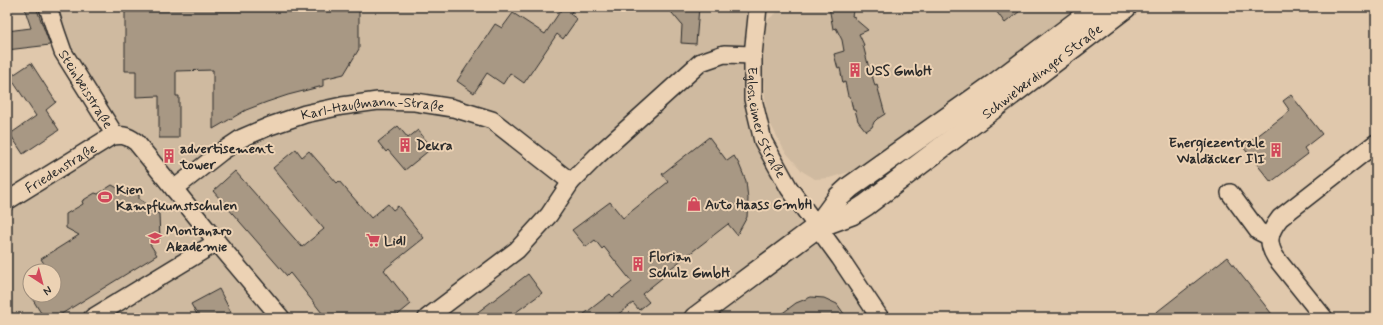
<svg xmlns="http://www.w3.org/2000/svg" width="1383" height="325" viewBox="0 0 1383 325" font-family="Mynerve,sans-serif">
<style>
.built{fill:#cfbaa0;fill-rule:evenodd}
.building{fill:#a89884;stroke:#2b2b2b}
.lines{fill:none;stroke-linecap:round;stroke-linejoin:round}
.minor-casing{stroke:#2b2b2b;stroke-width:20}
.major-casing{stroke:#2b2b2b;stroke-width:24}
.minor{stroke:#ecd2b4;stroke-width:17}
.major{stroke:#ecd2b4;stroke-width:21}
.labels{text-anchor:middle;stroke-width:4;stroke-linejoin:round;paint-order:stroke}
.poi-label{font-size:14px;font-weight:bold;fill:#2b2b2b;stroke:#ecd2b4;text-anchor:start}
.street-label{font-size:14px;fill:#2b2b2b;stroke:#ecd2b4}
</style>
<rect width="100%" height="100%" fill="#e0c8ac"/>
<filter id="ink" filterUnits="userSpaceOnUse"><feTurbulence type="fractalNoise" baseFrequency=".025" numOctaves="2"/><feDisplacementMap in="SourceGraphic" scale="8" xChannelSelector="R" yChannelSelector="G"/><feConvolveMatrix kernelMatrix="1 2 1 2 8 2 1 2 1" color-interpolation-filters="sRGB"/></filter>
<g filter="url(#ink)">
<g class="built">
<path d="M 45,7 L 749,7 L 747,58 L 759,144 L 879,318 L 7,318 L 7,197 L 109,134 ZM 30,271 L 54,271 L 54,295 L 30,295 Z"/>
<polygon points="784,7 1086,7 852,171 829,178 815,179 802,171 784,150 767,117 762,69 766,21"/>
</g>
<g class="building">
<polygon points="24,7 36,7 50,45 7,50 7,31 31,28"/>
<polygon points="125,7 359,7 359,49 344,74 323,79 323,86 288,95 267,102 246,110 213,129 213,70 176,71 176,96 179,96 179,138 159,138 159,96 136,97 136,71 125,71"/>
<polygon points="563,7 575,7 570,14 577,19 563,39 557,34 524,83 510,73 503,84 487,73 474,93 457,81 495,24 502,28 513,13 545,34"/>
<polygon points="667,7 699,7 696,44 681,43 682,25"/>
<polygon points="829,7 854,7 852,16 855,17 855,19 868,30 859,34 864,45 863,45 870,72 871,71 875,86 877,85 885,114 877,119 874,122 872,127 866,131 858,121 855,110 853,110 850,96 848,96 845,82 843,83 840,68 838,69 834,54 844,51 842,40 836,28 833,29"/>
<polygon points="993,7 1025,7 1005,23"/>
<polygon points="31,63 56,102 46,110 59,130 23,154 10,134 36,116 10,77"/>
<polygon points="1291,95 1322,134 1304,148 1308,154 1271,182 1243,147 1290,111 1283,101"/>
<polygon points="398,126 408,138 418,130 432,148 405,170 388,150 386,152 378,142"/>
<polygon points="709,137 727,161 734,156 739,164 746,181 748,199 747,217 737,235 728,224 666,272 667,274 642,294 649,302 639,310 633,303 613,318 579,318 610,294 613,297 632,282 604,247 602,249 595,240 586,247 572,230 610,202 623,218 668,182 662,174"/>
<polygon points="296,149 302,157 309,151 337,183 339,181 371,218 388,204 393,210 398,206 424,238 384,270 411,304 394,318 326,318 290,273 287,276 213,191 235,171 302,247 324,229 273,168"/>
<polygon points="112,185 123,191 127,188 139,195 139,199 147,204 147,208 159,214 160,238 150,244 157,255 55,318 44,318 30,295 54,295 54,271 49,271 41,259 79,235 66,228 66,214 83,204 82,201 95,193 98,194"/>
<polygon points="1227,257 1275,318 1149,318"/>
<polygon points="528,274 542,293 508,318 470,318"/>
<polygon points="219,289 234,318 199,318 191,304"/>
<polygon points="811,297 824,298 837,304 847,318 776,318 796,303"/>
</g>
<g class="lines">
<defs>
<g id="minor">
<path id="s1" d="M 48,7 L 56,32 L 63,52 L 115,135"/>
<path id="s2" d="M 758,7 L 753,55 L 753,99 L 763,141 L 789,188 L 840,258 L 880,318"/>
<path id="s3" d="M 174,189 L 221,152 L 242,138 L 270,126 L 305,114 L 342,106 L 378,101 L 415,102 L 453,108 L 492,120 L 571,182"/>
<polyline points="1230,193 1258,231 1270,237"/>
<path id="s4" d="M 7,201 L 110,137 C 120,134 127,135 136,142 L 217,242 L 281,318"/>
<polyline points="92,318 217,242"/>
<polyline points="427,318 517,250 549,215 571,182 598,155 701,62 724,54 753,55"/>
<path d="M 1324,318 L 1276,258 C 1266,242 1269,232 1280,218 L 1376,143"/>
</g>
<g id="major">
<path id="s5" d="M 817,227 L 852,214 L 866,205 L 1126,7"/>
<polyline points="695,318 817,227 839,197 850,187 995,84 1097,7"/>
</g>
</defs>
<use href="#minor" class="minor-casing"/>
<use href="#major" class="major-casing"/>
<use href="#minor" class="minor"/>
<use href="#major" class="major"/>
</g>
</g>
<defs>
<symbol id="building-bare" viewBox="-9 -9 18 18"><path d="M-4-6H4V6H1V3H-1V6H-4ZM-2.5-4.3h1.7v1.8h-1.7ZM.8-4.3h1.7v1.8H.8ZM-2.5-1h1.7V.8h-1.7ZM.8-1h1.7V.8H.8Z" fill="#d1495b" stroke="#ecd2b4" stroke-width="2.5" paint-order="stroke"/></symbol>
<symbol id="stadium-bare" viewBox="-9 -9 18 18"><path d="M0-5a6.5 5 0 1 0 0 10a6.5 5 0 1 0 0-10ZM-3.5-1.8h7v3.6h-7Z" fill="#d1495b" stroke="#ecd2b4" stroke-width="2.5" paint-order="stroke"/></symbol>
<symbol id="shop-bare" viewBox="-9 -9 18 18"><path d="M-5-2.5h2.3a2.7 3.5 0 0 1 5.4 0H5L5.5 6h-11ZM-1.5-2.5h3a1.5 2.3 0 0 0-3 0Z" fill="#d1495b" stroke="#ecd2b4" stroke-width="2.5" paint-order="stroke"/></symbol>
<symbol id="school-bare" viewBox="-9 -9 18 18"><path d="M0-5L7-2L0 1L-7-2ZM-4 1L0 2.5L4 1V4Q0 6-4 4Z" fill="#d1495b" stroke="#ecd2b4" stroke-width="2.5" paint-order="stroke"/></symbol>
<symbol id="supermarket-bare" viewBox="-9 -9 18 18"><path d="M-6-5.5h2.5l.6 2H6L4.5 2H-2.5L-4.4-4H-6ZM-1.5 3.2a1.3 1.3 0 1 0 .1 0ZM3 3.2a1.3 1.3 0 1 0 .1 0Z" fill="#d1495b" stroke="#ecd2b4" stroke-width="2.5" paint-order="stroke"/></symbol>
</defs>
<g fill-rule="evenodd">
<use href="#building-bare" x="845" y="60" width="20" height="20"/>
<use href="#building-bare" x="395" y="135" width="20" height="20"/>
<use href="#building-bare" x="1266" y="140" width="20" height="20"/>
<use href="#building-bare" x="159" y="146" width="20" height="20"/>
<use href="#stadium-bare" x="95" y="187" width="20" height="20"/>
<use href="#shop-bare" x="684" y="194" width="20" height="20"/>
<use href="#school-bare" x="145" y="228" width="20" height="20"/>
<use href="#supermarket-bare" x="363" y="230" width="20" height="20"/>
<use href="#building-bare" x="628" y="254" width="20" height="20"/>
</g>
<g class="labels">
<g class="poi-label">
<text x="866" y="75">USS GmbH</text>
<text x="1265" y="147" text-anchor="end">Energiezentrale<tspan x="1265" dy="16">Waldäcker III</tspan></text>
<text x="416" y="150">Dekra</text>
<text x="180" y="153">advertisement<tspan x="180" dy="16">tower</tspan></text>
<text x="116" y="194">Kien<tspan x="116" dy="16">Kampfkunstschulen</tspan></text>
<text x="705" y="209">Auto Haass GmbH</text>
<text x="166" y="235">Montanaro<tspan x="166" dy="16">Akademie</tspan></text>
<text x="384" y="245">Lidl</text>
<text x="649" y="261">Florian<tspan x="649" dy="16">Schulz GmbH</tspan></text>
</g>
<g class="street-label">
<text dy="5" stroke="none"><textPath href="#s5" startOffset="275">Schwieberdinger Straße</textPath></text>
<text dy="5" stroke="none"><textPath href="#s1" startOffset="91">Steinbeisstraße</textPath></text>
<text dy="5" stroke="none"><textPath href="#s3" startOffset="221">Karl-Haußmann-Straße</textPath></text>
<text dy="5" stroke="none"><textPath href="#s2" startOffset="118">Eglosheimer Straße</textPath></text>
<text dy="5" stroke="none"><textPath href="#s4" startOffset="63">Friedenstraße</textPath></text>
</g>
</g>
<rect width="1383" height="325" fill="none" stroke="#ecd2b4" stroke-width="24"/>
<rect x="12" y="12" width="1359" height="301" fill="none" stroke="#2b2b2b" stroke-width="1.5" filter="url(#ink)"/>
<g transform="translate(42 283) rotate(144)"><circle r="19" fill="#ecd2b4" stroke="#9f8f7d"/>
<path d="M0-3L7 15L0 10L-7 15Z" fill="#d1495b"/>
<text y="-6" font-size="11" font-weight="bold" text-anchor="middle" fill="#2b2b2b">N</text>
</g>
</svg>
